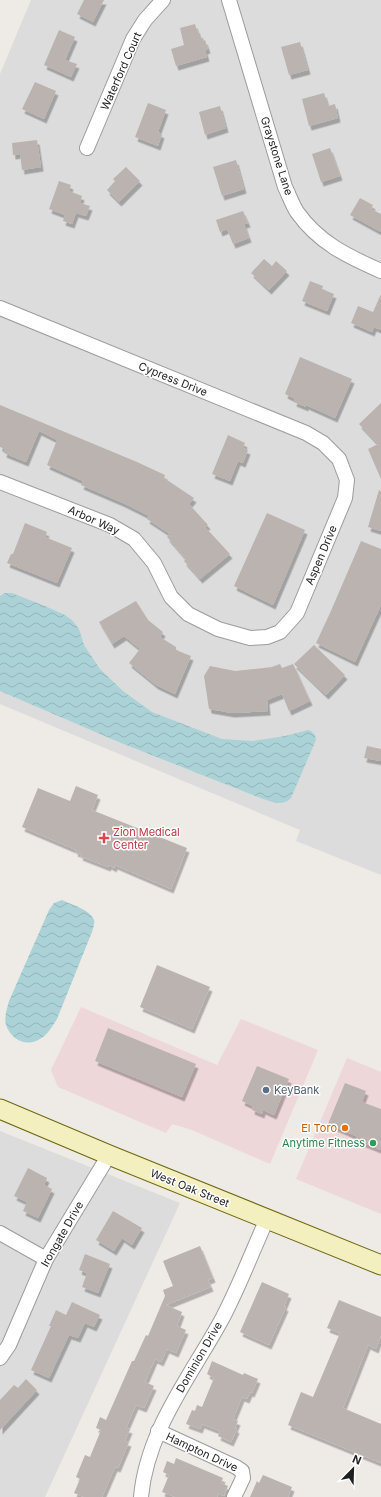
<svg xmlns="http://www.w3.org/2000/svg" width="381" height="1497" viewBox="0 0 381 1497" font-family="Inter,sans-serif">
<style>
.residential{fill:#dddcdc}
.commercial{fill:#edd7d9}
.water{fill:url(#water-waves)}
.building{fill:#bbb3af;filter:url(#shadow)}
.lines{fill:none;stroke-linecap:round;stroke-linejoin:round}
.minor-casing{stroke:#9c9c9c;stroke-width:16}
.secondary-casing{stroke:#6b6910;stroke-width:21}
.minor{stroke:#fff;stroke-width:14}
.secondary{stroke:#f3efbf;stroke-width:19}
.health-dot{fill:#e0444e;stroke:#fff;stroke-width:1.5}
.service-dot{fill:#5c6f8a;stroke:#fff;stroke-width:1.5}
.food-dot{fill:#e8710a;stroke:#fff;stroke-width:1.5}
.leisure-dot{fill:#2e9e5b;stroke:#fff;stroke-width:1.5}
.labels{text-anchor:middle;stroke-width:3;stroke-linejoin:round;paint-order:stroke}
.street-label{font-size:11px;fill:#1f1f1f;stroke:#fff}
.health-label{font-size:11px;fill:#be3a42;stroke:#fff;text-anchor:start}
.service-label{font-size:11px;fill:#4e5e75;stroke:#fff;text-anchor:start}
.food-label{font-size:11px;fill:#c56008;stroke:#fff;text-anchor:end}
.leisure-label{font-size:11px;fill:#27864d;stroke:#fff;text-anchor:end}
</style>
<defs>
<pattern id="water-waves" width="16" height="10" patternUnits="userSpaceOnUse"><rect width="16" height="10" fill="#abd3d7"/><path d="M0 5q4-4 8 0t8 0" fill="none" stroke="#93b5b8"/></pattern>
<filter id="shadow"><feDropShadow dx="2.5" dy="4.5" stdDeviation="0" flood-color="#0004"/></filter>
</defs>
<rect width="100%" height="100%" fill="#eeeae6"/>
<g class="residential">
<polygon points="31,0 381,0 381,875 296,841 300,830 0,704 0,74"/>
<polygon points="0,1131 180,1203 45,1497 0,1497"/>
</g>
<g class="commercial">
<polygon points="81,1007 217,1065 241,1019 318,1050 270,1164 192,1130 172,1124 166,1133 58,1087 51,1070"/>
<polygon points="347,1058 381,1072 381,1214 296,1179"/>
</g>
<g class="water">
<path d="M 5,593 L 12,593 L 45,606 L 65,615 L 73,621 L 79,629 L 84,645 L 100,669 L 123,691 L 152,712 L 222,739 L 253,741 L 285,736 L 308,730 L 311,731 L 315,735 L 316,740 L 291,798 C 282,807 273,802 263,799 L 121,743 L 0,691 L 0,596 Z"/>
<path d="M 62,900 C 70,904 91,910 94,920 C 95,923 93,928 92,932 L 57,1019 C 52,1027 47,1036 38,1040 C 25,1047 11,1039 6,1025 C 4,1017 7,1008 9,1001 L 49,910 L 54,903 Z"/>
</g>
<g class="building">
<polygon points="84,0 104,0 93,22 77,14"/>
<polygon points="195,24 198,34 200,33 202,41 205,40 208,49 205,50 207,57 176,66 171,49 184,45 180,28"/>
<polygon points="59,30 75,37 65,60 77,64 71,77 44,65"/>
<polygon points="300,42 308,70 289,75 281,47"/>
<polygon points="35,82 56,91 44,119 22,109"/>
<polygon points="324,93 328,106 335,104 338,118 309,126 302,99"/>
<polygon points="148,103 166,110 158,132 162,134 158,146 135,137"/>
<polygon points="220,106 226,128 205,135 199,112"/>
<polygon points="37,140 41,167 22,170 20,154 13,155 12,143"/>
<polygon points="330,148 340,176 321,182 312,154"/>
<polygon points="236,160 244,189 222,196 213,167"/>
<polygon points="126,167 140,181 119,202 107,190 115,181 113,179"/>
<polygon points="59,181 71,185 69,191 82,196 80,203 90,206 86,216 76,213 72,224 63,221 65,215 49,209"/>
<polygon points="360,198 373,205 371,209 381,214 381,232 350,215"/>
<polygon points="243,211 248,223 244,224 249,238 233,244 227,229 220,232 216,220"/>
<polygon points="264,259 272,266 276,261 287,271 269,290 251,273"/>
<polygon points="310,281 323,286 322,289 334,294 327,311 302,301"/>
<polygon points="381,294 381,330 374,327 372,332 351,323 358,306 373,312"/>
<polygon points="300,357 352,379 335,418 306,405 306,407 294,402 295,399 285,394"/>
<polygon points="381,403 381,479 368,449 378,444 359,424"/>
<polygon points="0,405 137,462 165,475 164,478 194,498 189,504 208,525 205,527 230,554 200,579 184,561 186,559 167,537 170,534 147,519 149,516 123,503 81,485 83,481 47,465 57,440 39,431 26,462 4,453 5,449 0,447"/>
<polygon points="228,435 245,443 243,448 248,450 243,463 238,461 230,481 212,474"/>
<polygon points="379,490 381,491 381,531 368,527"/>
<polygon points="267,513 305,530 273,605 234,586"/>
<polygon points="25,523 47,532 45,537 72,548 57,583 7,563 11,554 13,554"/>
<polygon points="361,541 381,549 381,605 355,662 316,643 330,613"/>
<polygon points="136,601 148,620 163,632 160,637 176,647 176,650 191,656 175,694 156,685 129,663 140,649 124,636 112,644 99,622"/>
<polygon points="314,645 345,675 326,695 294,664"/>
<polygon points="280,664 282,668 293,664 310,701 289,711 282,694 267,700 268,711 232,713 209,709 204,676 210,666 235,671 272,667"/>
<polygon points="367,746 381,749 381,761 364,758"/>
<polygon points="76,786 98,795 92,810 187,848 171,889 115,865 114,868 109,865 108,867 80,856 81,854 75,852 76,850 22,827 38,788 70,801"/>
<polygon points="157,965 210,987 192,1029 140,1007"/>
<polygon points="108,1028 196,1064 182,1097 95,1061"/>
<polygon points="257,1066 289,1079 274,1115 263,1110 262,1114 252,1110 253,1106 242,1101"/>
<polygon points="345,1083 366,1091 362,1102 381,1109 381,1150 356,1140 358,1137 328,1124"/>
<polygon points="28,1168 47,1178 44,1185 52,1189 38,1218 23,1211 27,1202 14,1196"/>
<polygon points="113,1211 142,1228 132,1245 122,1238 114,1251 96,1240"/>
<polygon points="200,1246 213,1278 208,1280 211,1287 166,1305 182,1312 177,1326 186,1330 176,1353 167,1349 161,1362 155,1359 145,1382 154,1386 144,1408 136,1405 126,1428 130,1429 125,1441 129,1442 118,1468 115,1467 102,1497 84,1497 74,1493 80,1479 76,1477 85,1455 90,1457 101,1430 96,1428 100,1417 106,1420 132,1361 134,1361 146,1335 148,1336 165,1296 163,1290 173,1286 163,1261"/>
<polygon points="85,1254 110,1264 98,1293 82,1287 87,1273 79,1270"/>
<polygon points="262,1282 289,1294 284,1306 286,1307 269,1345 240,1332"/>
<polygon points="339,1300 381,1317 381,1336 376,1349 368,1345 343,1408 381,1424 381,1463 288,1425 301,1392 313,1397 340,1333 327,1328"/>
<polygon points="72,1302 100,1315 94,1327 85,1323 78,1338 69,1335 49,1378 31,1370 51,1326 49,1326 56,1310 66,1315"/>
<polygon points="212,1361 243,1375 244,1373 258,1379 252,1393 250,1392 247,1399 242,1397 233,1419 238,1421 235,1428 237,1429 231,1442 218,1436 220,1431 202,1424 200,1429 186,1424 192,1410 195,1411 197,1405 202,1407 214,1378 207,1374"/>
<polygon points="26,1379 37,1390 0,1430 0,1400 14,1385 18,1388"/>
<polygon points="176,1458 223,1478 221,1483 228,1486 224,1496 218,1494 217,1497 175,1497 162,1492 169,1475 163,1472 167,1461 174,1464"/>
<polygon points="263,1475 292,1487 288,1497 250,1497 257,1481 259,1483"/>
</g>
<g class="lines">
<defs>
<g id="minor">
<path d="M 229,0 L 285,187 C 289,195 292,204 297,212 C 319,243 347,256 381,271"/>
<polyline points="87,148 133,39 145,20 163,0"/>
<polyline points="0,308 306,433 323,443 339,459 347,480 345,498 297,613 280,632 267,637 250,638 218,629 188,614 171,597 154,563 134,539 110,525 0,482"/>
<polyline points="0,1233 46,1259"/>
<polyline points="0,1358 9,1345 46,1259 109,1155"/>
<polyline points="158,1431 236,1467 242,1471 243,1478 234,1497"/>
<path d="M 141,1497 C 147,1430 191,1376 222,1319 C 239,1287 252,1252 267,1219"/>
</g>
<polyline id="secondary" points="0,1109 109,1155 381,1265"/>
</defs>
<use href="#minor" class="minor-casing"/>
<use href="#secondary" class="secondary-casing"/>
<use href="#minor" class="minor"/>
<use href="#secondary" class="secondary"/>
</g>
<path class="health-dot" d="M102 832h4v4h4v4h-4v4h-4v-4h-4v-4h4z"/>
<circle class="service-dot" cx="266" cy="1090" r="4"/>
<circle class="food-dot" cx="345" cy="1128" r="4"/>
<circle class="leisure-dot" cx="373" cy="1143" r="4"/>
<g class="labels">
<g class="street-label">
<text transform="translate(121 71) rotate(-66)" y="4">Waterford Court</text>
<text transform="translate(277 156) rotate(72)" y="4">Graystone Lane</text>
<text transform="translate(173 379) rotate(22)" y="4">Cypress Drive</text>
<text transform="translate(94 520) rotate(24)" y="4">Arbor Way</text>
<text transform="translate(321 555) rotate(-67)" y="4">Aspen Drive</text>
<text transform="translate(190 1188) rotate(22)" y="4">West Oak Street</text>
<text transform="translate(62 1234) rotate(-60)" y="4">Irongate Drive</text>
<text transform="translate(199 1357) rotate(-60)" y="4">Dominion Drive</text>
<text transform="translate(202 1452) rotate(25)" y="4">Hampton Drive</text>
</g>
<g class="health-label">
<text x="113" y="836">Zion Medical<tspan x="113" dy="13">Center</tspan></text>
</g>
<g class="service-label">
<text x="274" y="1094">KeyBank</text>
</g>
<g class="food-label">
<text x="337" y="1132">El Toro</text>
</g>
<g class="leisure-label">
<text x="365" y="1147">Anytime Fitness</text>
</g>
</g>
<g transform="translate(353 1469) rotate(23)" stroke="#ffffff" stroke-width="3" paint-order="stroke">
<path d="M0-3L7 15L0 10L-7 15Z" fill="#1f1f1f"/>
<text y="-6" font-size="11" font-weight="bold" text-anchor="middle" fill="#1f1f1f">N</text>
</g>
</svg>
